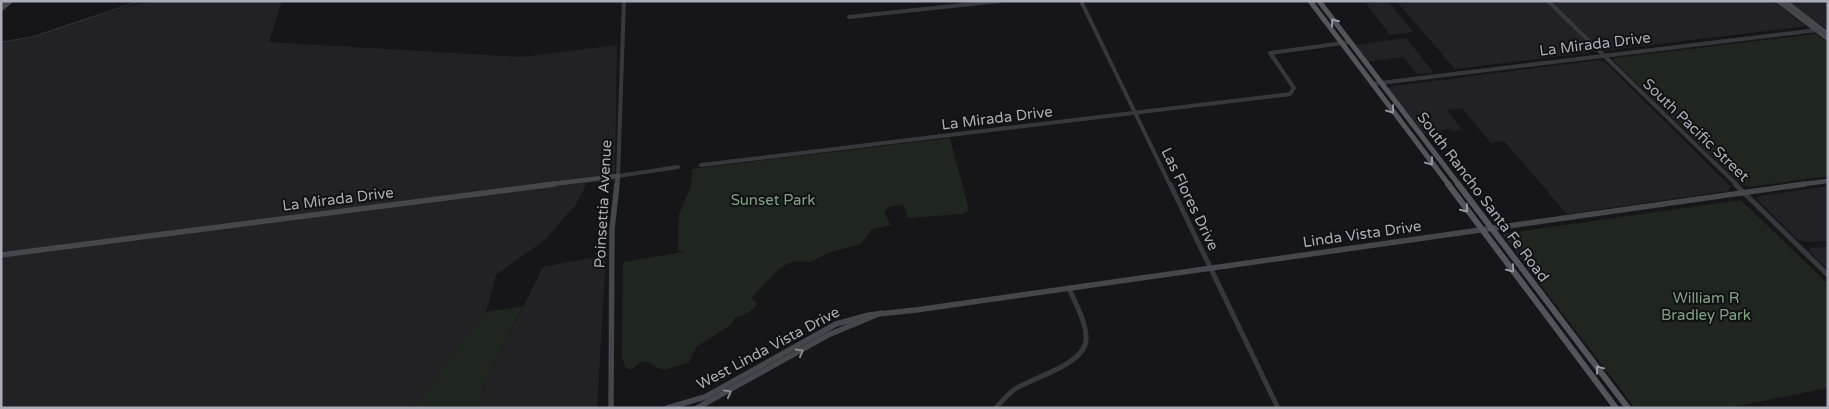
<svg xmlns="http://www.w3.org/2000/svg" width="1829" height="409" viewBox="0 0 1829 409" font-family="'Varela Round',sans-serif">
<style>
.built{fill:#222225}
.green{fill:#1e261f}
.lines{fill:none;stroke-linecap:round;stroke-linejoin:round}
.stream{stroke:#2c353c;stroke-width:1}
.tertiary-far1{stroke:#37383d;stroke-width:4}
.tertiary{stroke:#37383d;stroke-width:5}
.secondary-far1{stroke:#45474d;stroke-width:4.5}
.secondary{stroke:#45474d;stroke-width:5.5}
.primary-far1{stroke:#53555c;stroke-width:5}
.primary{stroke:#53555c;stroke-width:6}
.oneway{stroke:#979ba6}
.oneway2{stroke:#858993}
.labels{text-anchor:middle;stroke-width:4;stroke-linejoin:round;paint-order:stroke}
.street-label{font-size:15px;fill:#a8adb8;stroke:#111113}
.park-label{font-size:15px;fill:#7fa381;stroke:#111113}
</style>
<rect width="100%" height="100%" fill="#161618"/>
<g class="built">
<polygon points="148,1 282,1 269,42 521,57 617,45 615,181 587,183 577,203 546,239 496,275 486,312 458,347 415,408 1,408 1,42 32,37 74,22"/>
<polygon points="1388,1 1413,32 1390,35 1366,3"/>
<polygon points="1396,1 1773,1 1806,26 1455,69"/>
<polygon points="1789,1 1828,1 1828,30"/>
<polygon points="1406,38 1434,73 1417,74 1403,57 1367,62 1355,45"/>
<polygon points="1599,60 1604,61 1730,186 1730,189 1727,191 1567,214 1504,141 1491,143 1462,108 1447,110 1462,130 1452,131 1450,129 1423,134 1387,87"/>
<polygon points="1828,186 1828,241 1805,242 1798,240 1756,198 1760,196"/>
<polygon points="1828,247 1828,269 1809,251 1810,248"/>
<polygon points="606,255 597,408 479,408 484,385 543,267"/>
</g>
<g class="green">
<polygon points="1815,34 1828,42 1828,176 1749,187 1742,185 1736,180 1614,61 1614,58"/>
<path d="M 950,138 L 969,210 L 963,214 L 908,218 L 903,204 C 895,207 888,204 884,213 L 891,225 L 872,229 L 861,244 L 831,252 L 810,262 L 796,261 L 787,264 L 777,271 L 753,296 L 752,299 L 757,303 C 752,314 743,314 734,319 L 731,325 L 696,347 L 689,362 L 665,370 C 652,369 647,352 632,370 L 626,368 L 622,358 L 623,262 L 683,252 L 678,250 L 679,214 L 691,186 L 692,169 Z"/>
<polygon points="1741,200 1828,284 1828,388 1727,408 1635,408 1502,234"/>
<polygon points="523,306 484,385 479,408 415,408 458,347 486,312"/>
</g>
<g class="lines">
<polyline class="stream" points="1,42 32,37 140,1"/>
<g class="tertiary-far1">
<polyline points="624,1 618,176 678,167"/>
<polyline points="1081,1 1170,185"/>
<polyline points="1548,1 1737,185"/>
<polyline points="849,17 1000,1"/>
<polyline points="1372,84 1817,30"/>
<polyline points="701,165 1290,94 1294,88 1270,53 1350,42"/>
</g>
<g class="tertiary">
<polyline points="1170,184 1278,408"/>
<polyline points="1735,184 1828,275"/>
<path d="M 996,408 C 1002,401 1008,394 1015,389 C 1034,377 1084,365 1086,340 C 1087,323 1075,303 1069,288"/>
</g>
<g class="secondary-far1">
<polyline points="1778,1 1828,39"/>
<polyline points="1785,1 1828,34"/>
<polyline points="1,3 4,1"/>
<polyline points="1,9 11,1"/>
<polyline points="544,185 618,176 617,185"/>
<polyline points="1796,185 1828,181"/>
</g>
<g class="secondary">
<polyline points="1,255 554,184"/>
<polyline points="611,408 612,229 617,184"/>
<polyline points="667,408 705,397 836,324 869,315 916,310 1805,184"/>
<polyline points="697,408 828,335 881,313"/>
</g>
<g class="primary-far1">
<polyline points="1310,1 1449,185"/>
<polyline points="1319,1 1459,185"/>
</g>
<g class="primary">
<polyline points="1448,184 1616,408"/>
<polyline points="1458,184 1628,408"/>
</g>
</g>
<defs><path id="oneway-chevron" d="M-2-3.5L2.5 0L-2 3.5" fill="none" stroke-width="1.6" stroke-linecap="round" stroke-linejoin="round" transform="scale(1.25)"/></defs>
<g class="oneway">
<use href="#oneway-chevron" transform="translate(1334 22) rotate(-128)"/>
<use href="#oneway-chevron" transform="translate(1391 110) rotate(53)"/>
<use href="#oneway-chevron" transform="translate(1430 162) rotate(53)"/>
<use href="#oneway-chevron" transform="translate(1465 209) rotate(52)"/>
<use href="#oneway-chevron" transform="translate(1511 269) rotate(53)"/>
<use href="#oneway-chevron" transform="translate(1599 369) rotate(-127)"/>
</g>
<g class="oneway2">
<use href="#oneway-chevron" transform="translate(800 352) rotate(-30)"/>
<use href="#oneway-chevron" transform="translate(728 393) rotate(-29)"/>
</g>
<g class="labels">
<g class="street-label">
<text transform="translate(1595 44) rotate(-7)" y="5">La Mirada Drive</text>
<text transform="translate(997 118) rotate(-7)" y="5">La Mirada Drive</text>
<text transform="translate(1696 130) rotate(44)" y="5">South Pacific Street</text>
<text transform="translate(1483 197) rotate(53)" y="5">South Rancho Santa Fe Road</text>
<text transform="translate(338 199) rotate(-7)" y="5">La Mirada Drive</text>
<text transform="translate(1190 199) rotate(64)" y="5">Las Flores Drive</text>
<text transform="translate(603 204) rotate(-87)" y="5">Poinsettia Avenue</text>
<text transform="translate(1362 234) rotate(-8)" y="5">Linda Vista Drive</text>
<text transform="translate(768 348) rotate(-28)" y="5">West Linda Vista Drive</text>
</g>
<g class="park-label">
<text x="773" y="205">Sunset Park</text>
<text x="1706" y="303">William R<tspan x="1706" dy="17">Bradley Park</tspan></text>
</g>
</g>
<rect width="1829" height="409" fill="none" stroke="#a8adb8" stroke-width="5"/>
</svg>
